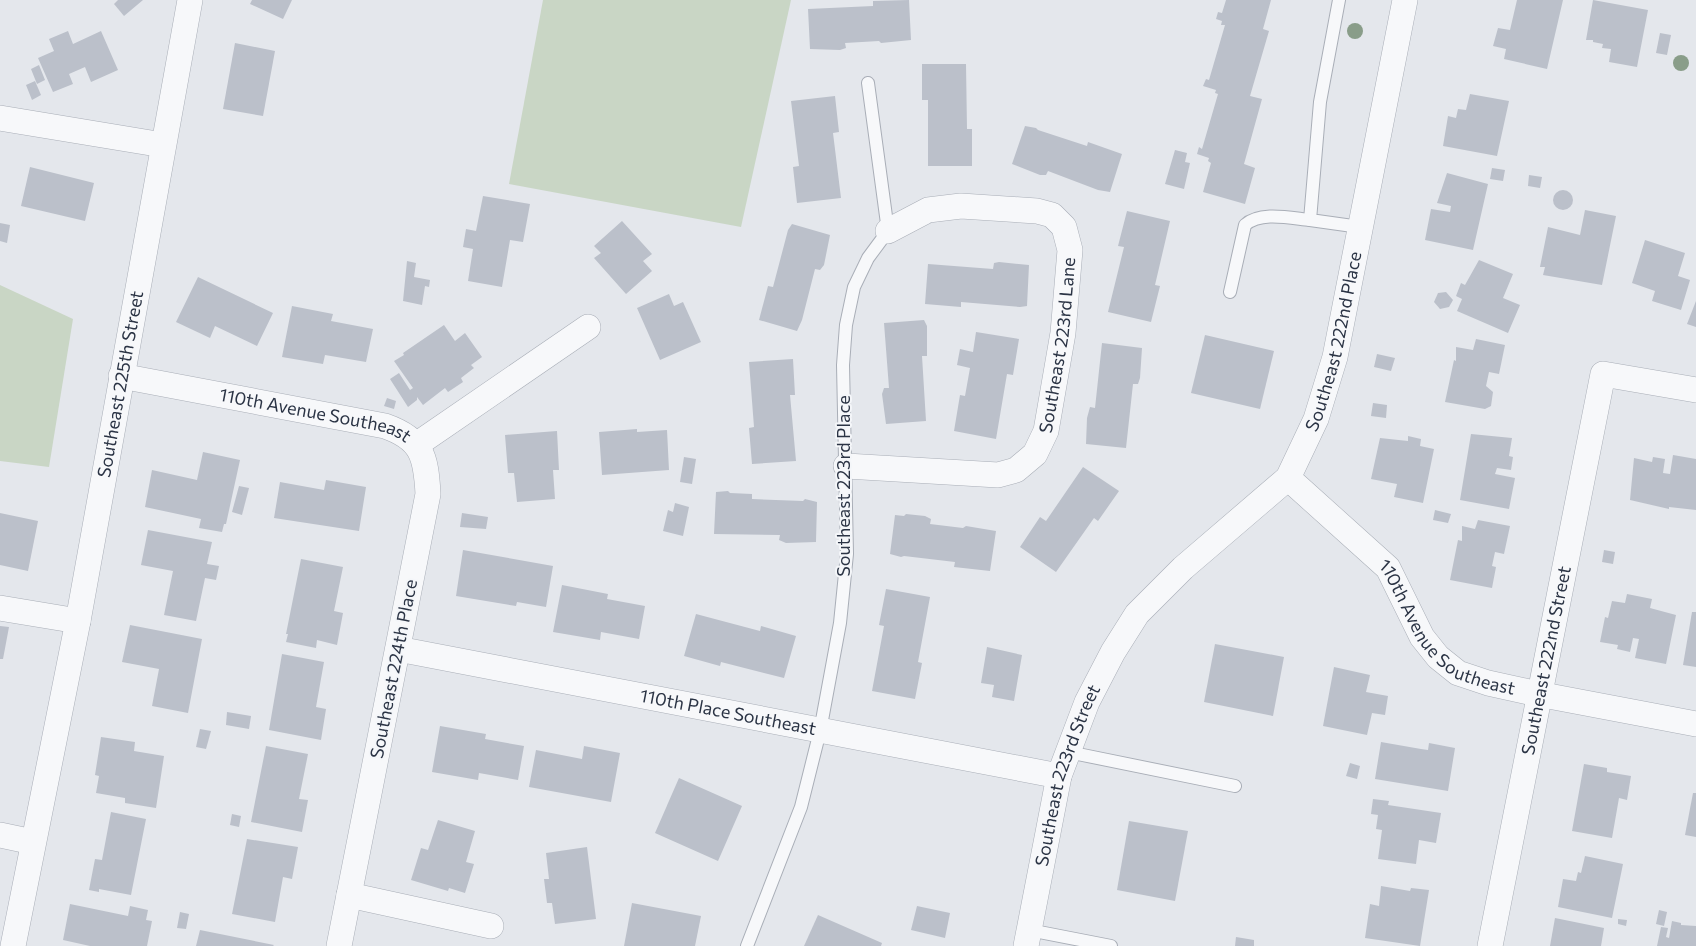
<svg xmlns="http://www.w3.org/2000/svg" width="1696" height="946" viewBox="0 0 1696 946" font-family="Commissioner,sans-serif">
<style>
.green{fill:#c9d6c5}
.building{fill:#bbc0ca}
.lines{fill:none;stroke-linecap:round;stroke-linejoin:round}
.service-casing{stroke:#a9aeb7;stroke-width:14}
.minor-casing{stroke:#a9aeb7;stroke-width:26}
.service{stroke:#f7f8fa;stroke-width:12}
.minor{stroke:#f7f8fa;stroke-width:25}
.tree{fill:#899d89}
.labels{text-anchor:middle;stroke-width:4;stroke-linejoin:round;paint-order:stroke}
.street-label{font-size:18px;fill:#2b3445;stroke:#f4f6f9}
</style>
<rect width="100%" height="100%" fill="#e4e7ec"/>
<g class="green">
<polygon points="543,0 791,0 741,227 509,184"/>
<polygon points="0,285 73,319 49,467 0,461"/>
</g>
<g class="building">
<polygon points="118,0 143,0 124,16 114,4"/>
<polygon points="252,0 292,0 283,19 250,4"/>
<polygon points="909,0 911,40 881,43 879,41 845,43 846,48 840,50 810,49 808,9 873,6 873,1"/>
<polygon points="1226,0 1271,0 1263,29 1269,31 1250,96 1262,99 1244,164 1255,168 1245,204 1203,192 1211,163 1208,161 1209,158 1197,154 1199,147 1202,149 1218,94 1215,93 1216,90 1203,86 1206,79 1209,80 1225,25 1221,25 1222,21 1216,19 1218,12 1222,13"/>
<polygon points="1517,0 1563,0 1547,69 1504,59 1506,49 1493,46 1498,28 1510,30"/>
<polygon points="1593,0 1648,10 1637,67 1609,62 1611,49 1602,48 1603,44 1593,42 1593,40 1586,40"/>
<polygon points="68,31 73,44 101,31 118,70 91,82 85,67 69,74 73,84 53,92 38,58 54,51 49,39"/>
<polygon points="1660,33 1671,35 1667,55 1656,53"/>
<polygon points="235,43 275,51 263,116 223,109"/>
<polygon points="922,64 966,64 967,129 972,129 972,166 928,166 928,100 922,100"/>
<polygon points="39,65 45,80 37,84 31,69"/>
<polygon points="35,81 41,95 32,100 26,85"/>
<polygon points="1470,94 1509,101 1497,156 1443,146 1448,116 1456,118 1458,109 1466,110"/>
<polygon points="835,96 839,132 833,133 841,198 797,203 793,167 799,166 791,101"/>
<polygon points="1025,126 1036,128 1038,130 1087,146 1088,142 1122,154 1110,192 1098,190 1048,171 1046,175 1040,175 1012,164"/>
<polygon points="1175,150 1187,153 1185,162 1190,163 1184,189 1165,184"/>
<polygon points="30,167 94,183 85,221 21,206"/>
<polygon points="1492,168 1505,170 1503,181 1490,179"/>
<polygon points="1447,173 1488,184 1473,250 1425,240 1431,209 1450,212 1451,206 1437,203"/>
<polygon points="1529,175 1542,177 1540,188 1528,186"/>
<circle cx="1563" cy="200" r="10"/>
<polygon points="483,196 530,204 523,242 510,240 502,287 468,281 473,249 463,247 466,229 476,231"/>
<polygon points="1585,210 1616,216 1602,285 1543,275 1545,267 1540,267 1548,227 1580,235"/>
<polygon points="1127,211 1170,221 1155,285 1160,286 1151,322 1108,312 1124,247 1118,246"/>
<polygon points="622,221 652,254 643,261 652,271 626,294 594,258 601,253 594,246"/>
<polygon points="0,223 10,225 7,243 0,241"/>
<polygon points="792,224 830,235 824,265 820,270 815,269 802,320 797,331 759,320 768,286 773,287 788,230"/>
<polygon points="1645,240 1685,253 1678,276 1690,280 1681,310 1652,301 1655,291 1632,283"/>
<polygon points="1479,260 1513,274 1503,298 1520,305 1508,333 1457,311 1462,299 1456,296 1461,283 1465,285"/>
<polygon points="407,261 416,263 414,277 430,280 429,287 425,286 422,305 403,301"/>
<polygon points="999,262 1029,265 1027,306 1020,307 961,302 961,307 925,304 928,264 993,269 994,263"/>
<polygon points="198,277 273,313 257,346 215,326 210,338 176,322"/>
<polygon points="1446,292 1453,300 1449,307 1440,309 1434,302 1438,293"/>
<polygon points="669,294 674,306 683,302 701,342 660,360 637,308"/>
<polygon points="1696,301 1696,327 1687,324"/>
<polygon points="292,306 333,314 331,321 373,329 366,362 325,355 323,364 282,357"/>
<polygon points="924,320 927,326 927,356 922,356 926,421 886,424 882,394 884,388 889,388 884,323"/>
<polygon points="444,325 455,341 465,333 482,357 471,365 474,368 461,378 463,382 448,392 445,388 423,405 417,397 417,400 408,407 390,379 399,373 410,390 413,388 394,361 404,355 403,353"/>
<polygon points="976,332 1019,339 1013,375 1007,374 996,439 954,431 960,395 965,396 970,368 957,365 960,349 973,352"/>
<polygon points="1205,335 1274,351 1260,409 1191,393"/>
<polygon points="1476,339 1505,345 1499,374 1489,372 1486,386 1493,392 1491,406 1485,409 1445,402 1454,360 1456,361 1456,347 1473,350"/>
<polygon points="1102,343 1142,348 1140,378 1138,384 1133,384 1126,448 1086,444 1087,418 1090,407 1095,408"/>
<polygon points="1377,354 1395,358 1391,371 1374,367"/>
<polygon points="793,359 795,395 790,395 796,461 752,464 749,428 754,427 749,362"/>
<polygon points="387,398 396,401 394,409 384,406"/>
<polygon points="1373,403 1387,405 1386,418 1371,416"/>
<polygon points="637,429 637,432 667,430 669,470 602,475 599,432"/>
<polygon points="557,431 559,470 553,470 555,499 517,502 514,473 508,473 505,435"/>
<polygon points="1471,434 1512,438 1509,456 1513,457 1511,470 1497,468 1495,474 1515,478 1509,509 1460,500"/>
<polygon points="1408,436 1421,439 1420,446 1434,449 1423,503 1394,497 1397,484 1371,479 1380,438 1408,441"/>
<polygon points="203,452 240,460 226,524 224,524 222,532 199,528 201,519 145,507 152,470 197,480"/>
<polygon points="1673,455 1696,459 1696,510 1669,507 1669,509 1630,500 1634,458 1652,462 1653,457 1665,459 1663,473 1670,474"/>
<polygon points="684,457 696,459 692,484 680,482"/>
<polygon points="1083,467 1119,491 1098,521 1094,518 1056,572 1020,547 1040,517 1046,521"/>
<polygon points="326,480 366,487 359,531 274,518 280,482 324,490"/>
<polygon points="239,486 249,488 242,515 232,512"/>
<polygon points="728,491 730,493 752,494 752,499 803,501 805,499 817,502 816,542 786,543 779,540 780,535 714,534 716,492"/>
<polygon points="675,503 689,507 683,536 663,531 668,510 673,512"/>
<polygon points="1435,510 1451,514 1448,523 1433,520"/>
<polygon points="0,513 38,521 28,571 0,565"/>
<polygon points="462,513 488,517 486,529 460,527"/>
<polygon points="906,514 925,516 931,519 930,524 963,528 966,526 996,531 990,571 954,567 955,562 904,556 901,557 890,554 895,515 904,516"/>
<polygon points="1478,520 1510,526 1504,554 1495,552 1492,566 1496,567 1492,588 1450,580 1458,540 1462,541 1462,526 1475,529"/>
<polygon points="148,530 212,542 207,564 219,566 216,580 205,578 196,621 164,615 173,571 141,565"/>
<polygon points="463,550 553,566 546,607 517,602 516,606 456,596"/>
<polygon points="1604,550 1615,552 1613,564 1602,562"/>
<polygon points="301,559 343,567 334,611 343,613 337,645 317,640 316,648 286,642 288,634 286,634"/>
<polygon points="562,585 608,594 607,599 645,606 639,639 601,632 600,640 553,632"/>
<polygon points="886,589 930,597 918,662 922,663 915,699 872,691 884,626 879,625"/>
<polygon points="1627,594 1652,599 1650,608 1676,615 1666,664 1635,658 1639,639 1633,638 1630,652 1617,649 1618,645 1600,642 1605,617 1608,618 1612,601 1625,603"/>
<polygon points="1692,612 1696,612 1696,667 1683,665"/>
<polygon points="696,614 760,631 761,626 796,636 784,678 721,662 720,666 684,656"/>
<polygon points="130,625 202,639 188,713 152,706 159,669 122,662"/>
<polygon points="0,626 9,627 3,659 0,659"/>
<polygon points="1215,644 1284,657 1273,716 1204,702"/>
<polygon points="987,647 1022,655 1014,701 992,697 994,685 981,683"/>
<polygon points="282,654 324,662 316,707 326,709 321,740 269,730"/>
<polygon points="1334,667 1370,675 1366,692 1388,696 1385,715 1372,713 1367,735 1323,726"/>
<polygon points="227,712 251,716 249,729 226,725"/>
<polygon points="440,726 486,734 485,739 524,746 518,780 479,773 478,780 432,772"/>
<polygon points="200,729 211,731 206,749 196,747"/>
<polygon points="101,737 135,742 134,751 164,756 156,808 125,803 125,798 96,793 99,776 95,775"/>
<polygon points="1381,742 1421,749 1428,750 1429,743 1455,748 1448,791 1375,779"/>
<polygon points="266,746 308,754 299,799 308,800 302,832 251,822"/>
<polygon points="584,746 620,753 611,802 529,787 536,750 582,759"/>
<polygon points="1350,763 1360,766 1357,779 1346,776"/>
<polygon points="1584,764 1607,768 1607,772 1631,776 1627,800 1619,798 1612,838 1572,831"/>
<polygon points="679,778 742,806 718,861 655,833"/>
<polygon points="1693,793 1696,793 1696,837 1685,835"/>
<polygon points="1373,799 1389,801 1388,805 1441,813 1436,843 1419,840 1416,864 1378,859 1382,830 1376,829 1378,815 1371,814"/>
<polygon points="111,812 146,819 131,895 99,889 99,892 89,890 95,859 102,860"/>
<polygon points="232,814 241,816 239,827 230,825"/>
<polygon points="438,820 475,831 466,862 474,864 465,893 449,888 448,891 411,880 421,848 428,850"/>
<polygon points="1129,821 1188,831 1175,901 1117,890"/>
<polygon points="247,839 298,847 292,879 283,877 275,922 232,914"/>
<polygon points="587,847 596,919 555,924 552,903 547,903 544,879 549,879 546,853"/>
<polygon points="1585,856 1623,864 1612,918 1558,907 1563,879 1576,881 1578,872 1581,873"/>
<polygon points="1381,886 1410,891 1411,888 1429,890 1420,946 1365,938 1370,904 1379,906"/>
<polygon points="632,903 701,916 695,946 624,946"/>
<polygon points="70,904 128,916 130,906 148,910 146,920 152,921 147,946 90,946 63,940"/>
<polygon points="917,906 950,913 945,938 911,930"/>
<polygon points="1659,910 1667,912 1664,926 1656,924"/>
<polygon points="180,912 189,914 186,929 177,928"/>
<polygon points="818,915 882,943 881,946 804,946"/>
<polygon points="1555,918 1604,928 1601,946 1550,946"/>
<polygon points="1618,919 1627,920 1626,926 1618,924"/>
<polygon points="1672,921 1681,923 1681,925 1696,926 1696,946 1657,946 1661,927 1668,928 1666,937 1669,938"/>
<polygon points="200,930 274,945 273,946 196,946"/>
<polygon points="1236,937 1254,940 1254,946 1235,946"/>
</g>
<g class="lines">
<defs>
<g id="service">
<polyline points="1339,0 1320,102 1310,220 1360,227"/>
<path d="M 1230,292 L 1245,225 C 1260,211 1290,218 1310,220"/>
<polyline points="1068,752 1235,786"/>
<polyline points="1029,930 1111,946"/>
<polyline points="747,946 801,807 820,731 840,623 847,554 843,365 846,325 854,287 868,258 888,231 868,83"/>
</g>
<g id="minor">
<polyline points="0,118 163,145"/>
<path id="s1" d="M 121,376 L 385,426 C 422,439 426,456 428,494 L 339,946"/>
<polyline points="416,445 588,327"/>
<path id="s2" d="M 846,466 L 998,475 L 1016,470 L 1035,454 L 1046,431 L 1063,333 L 1070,250 L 1064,227 L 1052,215 L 1037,211 L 961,206 L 928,210 L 888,231"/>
<path id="s3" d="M 1288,478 L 1388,568 L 1422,637 L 1438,657 L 1458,673 L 1488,683 L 1538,694 L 1696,724"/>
<polyline points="0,608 78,621"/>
<path id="s4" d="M 398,649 L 1059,776"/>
<polyline points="0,835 33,842"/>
<polyline points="349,895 491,926"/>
<path id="s5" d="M 13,946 L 78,621 L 190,0"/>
<path id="s6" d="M 1026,946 L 1059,776 L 1087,702 L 1113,652 L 1137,614 L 1183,568 L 1288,478 L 1316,419 L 1335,357 L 1405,0"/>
<path id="s7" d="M 1490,946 L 1603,374 L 1696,390"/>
</g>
</defs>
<use href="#service" class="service-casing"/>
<use href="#minor" class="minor-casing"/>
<use href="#service" class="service"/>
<use href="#minor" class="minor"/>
</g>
<g class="tree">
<circle cx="1355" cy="31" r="8"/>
<circle cx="1681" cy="63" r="8"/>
</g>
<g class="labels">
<g class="street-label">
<text dy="6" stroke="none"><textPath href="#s6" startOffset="702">Southeast 222nd Place</textPath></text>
<text dy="6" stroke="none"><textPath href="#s2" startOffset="308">Southeast 223rd Lane</textPath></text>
<text dy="6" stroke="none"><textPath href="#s5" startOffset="572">Southeast 225th Street</textPath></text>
<text dy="6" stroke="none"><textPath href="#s1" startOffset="198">110th Avenue Southeast</textPath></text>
<text transform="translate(844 486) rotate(-90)" y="6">Southeast 223rd Place</text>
<text dy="6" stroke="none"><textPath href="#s3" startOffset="224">110th Avenue Southeast</textPath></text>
<text dy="6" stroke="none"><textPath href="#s7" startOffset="291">Southeast 222nd Street</textPath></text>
<text transform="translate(394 669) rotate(-79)" y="6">Southeast 224th Place</text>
<text dy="6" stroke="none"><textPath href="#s4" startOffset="336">110th Place Southeast</textPath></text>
<text dy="6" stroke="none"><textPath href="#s6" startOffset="176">Southeast 223rd Street</textPath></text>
</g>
</g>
</svg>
